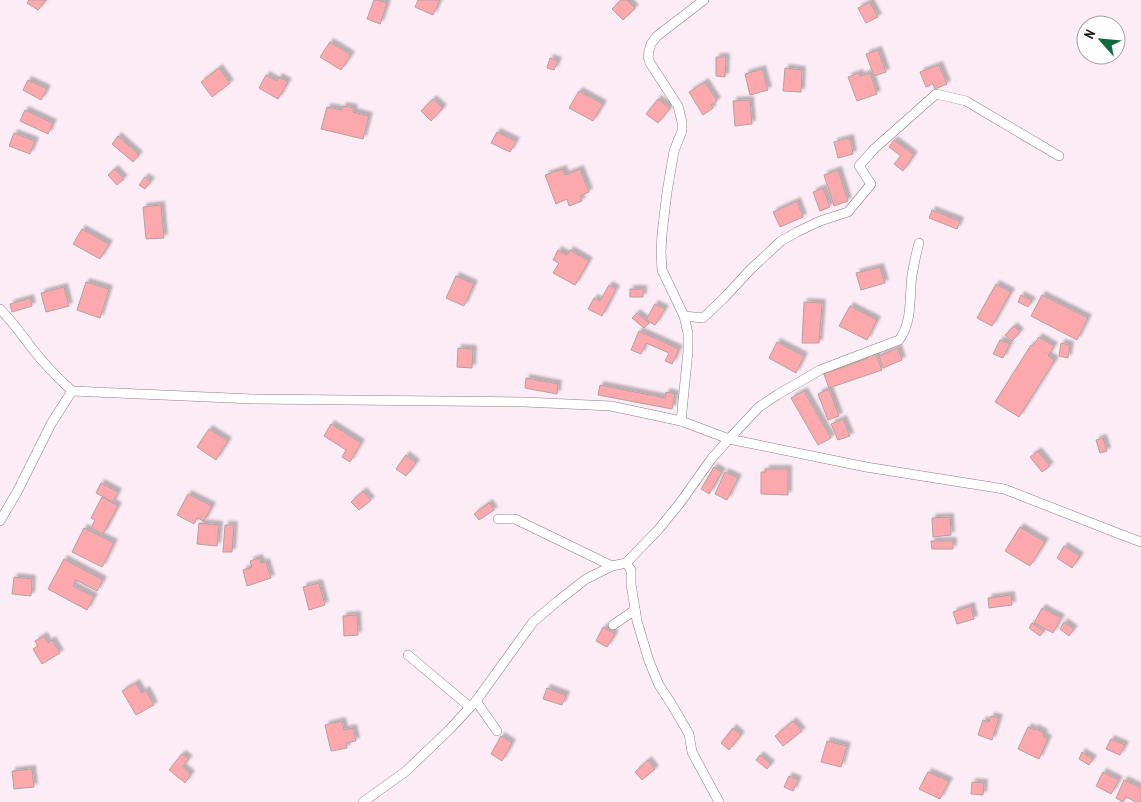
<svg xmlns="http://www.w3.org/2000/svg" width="1141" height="802" viewBox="0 0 1141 802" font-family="'PT Sans Narrow',sans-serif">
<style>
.building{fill:#fda8ad;stroke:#b2a1a1;filter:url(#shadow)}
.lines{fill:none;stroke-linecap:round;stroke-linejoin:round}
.street-casing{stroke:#8c7e87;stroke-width:10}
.street{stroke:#fff;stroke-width:9}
</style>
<defs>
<filter id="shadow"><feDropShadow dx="3.5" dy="-3.5" stdDeviation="1" flood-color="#0004"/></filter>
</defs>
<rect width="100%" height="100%" fill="#fcecf5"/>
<g class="building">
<polygon points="29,0 46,0 38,10 27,3"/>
<polygon points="374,0 378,0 387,3 380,24 367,19"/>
<polygon points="418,0 440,0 433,15 415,7"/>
<polygon points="621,0 627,0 635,8 623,20 612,9"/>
<polygon points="870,2 878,17 866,23 858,8"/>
<polygon points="330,42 351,55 341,70 320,57"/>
<polygon points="878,50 886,72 874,76 866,54"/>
<polygon points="716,57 726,57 725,77 716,76"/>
<polygon points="550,58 558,61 554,70 547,68"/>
<polygon points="939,65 947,84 935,89 933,84 926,87 920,72"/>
<polygon points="219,68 230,83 212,97 201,82"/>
<polygon points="785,68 802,70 801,92 783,91"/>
<polygon points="762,69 768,90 750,95 745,74"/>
<polygon points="859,73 860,76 870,73 877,94 857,101 848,77"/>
<polygon points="266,75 277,81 279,77 288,82 278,99 259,88"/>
<polygon points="28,80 47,89 41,100 23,90"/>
<polygon points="705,82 717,101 711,105 713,108 703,115 689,92"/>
<polygon points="579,91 603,104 593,121 569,108"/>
<polygon points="433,99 443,108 431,121 421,111"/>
<polygon points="658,99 670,108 658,123 646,114"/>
<polygon points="750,100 752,124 735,126 733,101"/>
<polygon points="343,106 354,108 353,112 369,116 363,139 321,129 327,107 342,110"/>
<polygon points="25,110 53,123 48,134 20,121"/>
<polygon points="497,132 516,141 510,152 491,143"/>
<polygon points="14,133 35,141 30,154 9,146"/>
<polygon points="118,136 139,155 133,162 112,144"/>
<polygon points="850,138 853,154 838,158 834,142"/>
<polygon points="894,140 914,155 903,171 894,164 901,156 889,147"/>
<polygon points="115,169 124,179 117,185 108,175"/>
<polygon points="563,169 565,175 580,169 589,192 580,196 582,201 569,206 567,199 556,204 545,175"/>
<polygon points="838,170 848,201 834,206 824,175"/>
<polygon points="145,177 151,181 145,189 139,185"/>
<polygon points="823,188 830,207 820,211 813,192"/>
<polygon points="797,201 803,217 780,227 773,212"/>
<polygon points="161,205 164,238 146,239 143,207"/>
<polygon points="932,210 960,221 957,229 929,218"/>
<polygon points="82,229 109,244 100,259 73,244"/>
<polygon points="558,250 567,255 570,250 589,261 575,285 553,273 559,263 553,260"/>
<polygon points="880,267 885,283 861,290 856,273"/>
<polygon points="456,276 474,284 464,306 446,298"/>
<polygon points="86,282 109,289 100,318 77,310"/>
<polygon points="996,284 1011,292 992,326 977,318"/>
<polygon points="609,285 616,289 602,316 588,309 594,298 600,301"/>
<polygon points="64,287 69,306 46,312 41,293"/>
<rect x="630" y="289" width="13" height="8"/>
<polygon points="1021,295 1032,301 1028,307 1018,302"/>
<polygon points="1042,295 1088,318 1077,340 1031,316"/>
<polygon points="30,298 32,306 12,312 10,304"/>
<polygon points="804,302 822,303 819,343 802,343"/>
<polygon points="655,304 665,309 655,325 646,320"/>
<polygon points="850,306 877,320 867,340 839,326"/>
<polygon points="637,313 649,323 644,328 632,318"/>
<polygon points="1014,326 1020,332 1012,341 1005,335"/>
<polygon points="639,331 679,349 672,364 665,361 669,353 646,343 641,354 631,350"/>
<polygon points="1039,337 1054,346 1048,356 1055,360 1019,417 995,402 1031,345 1033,346"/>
<polygon points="1000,340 1010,344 1003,358 993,354"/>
<polygon points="777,342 804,356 796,373 769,358"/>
<polygon points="1061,343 1070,345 1068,358 1059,356"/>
<polygon points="458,348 473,349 472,368 457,367"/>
<polygon points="898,348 902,360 883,368 879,356"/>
<polygon points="875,352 882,370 829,388 824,374 868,358 867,355"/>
<polygon points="526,378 558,384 557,394 525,388"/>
<polygon points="600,385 665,398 666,392 675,394 672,409 598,395"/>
<polygon points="829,389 839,416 828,420 818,394"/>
<polygon points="804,391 831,438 818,445 791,398"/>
<polygon points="843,419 850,436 838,440 831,424"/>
<polygon points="331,424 361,443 350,462 342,457 346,450 324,436"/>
<polygon points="209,429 228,441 216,460 197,447"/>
<polygon points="1103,438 1107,451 1100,453 1096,440"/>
<polygon points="1038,451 1050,466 1042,472 1030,457"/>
<polygon points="406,455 416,463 406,476 396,469"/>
<polygon points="714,467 722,472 709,494 701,489"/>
<polygon points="766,469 788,469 788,495 761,494 761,472 766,472"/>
<polygon points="725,472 738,478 727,500 715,494"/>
<polygon points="101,483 118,492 113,502 96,493"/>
<polygon points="363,491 371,500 359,510 351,502"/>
<polygon points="188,494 212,506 204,521 197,518 194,524 177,515"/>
<polygon points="102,497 118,506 103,534 91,528 95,520 91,518"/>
<polygon points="489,503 494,510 479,520 474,514"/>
<polygon points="950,517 951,535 933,537 932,518"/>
<polygon points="199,523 219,525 217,546 197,544"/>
<polygon points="225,525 234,525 232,552 223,552"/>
<polygon points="1020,527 1045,542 1030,566 1005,551"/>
<polygon points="84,528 114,543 102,567 72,552"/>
<polygon points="931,541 953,541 953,549 932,549"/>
<polygon points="1064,546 1080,556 1072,568 1057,558"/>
<polygon points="259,558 261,563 266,562 271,578 247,586 243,570 252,567 250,561"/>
<polygon points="64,559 103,580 97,591 76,580 73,586 94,597 87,610 48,589"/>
<polygon points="14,577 32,579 31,596 12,594"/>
<polygon points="319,583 325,605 309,610 303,587"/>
<polygon points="1011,595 1012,605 989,608 988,598"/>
<polygon points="971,606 974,619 957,624 953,612"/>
<polygon points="1042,608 1061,618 1053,633 1034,623"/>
<polygon points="357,615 358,635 344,636 343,616"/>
<polygon points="1064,622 1074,629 1069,636 1060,629"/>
<polygon points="1032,623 1044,631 1040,636 1029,628"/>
<polygon points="603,627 615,634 607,647 596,641"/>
<polygon points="44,636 48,643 52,640 60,653 42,664 33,649 38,646 35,641"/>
<polygon points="136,683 142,693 146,690 154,705 136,715 122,691"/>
<polygon points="547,688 566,695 562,705 543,699"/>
<polygon points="991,716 999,718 992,740 978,735 983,720 989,722"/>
<polygon points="342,721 344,730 353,728 356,741 346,743 347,748 331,751 325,725"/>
<polygon points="793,721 802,731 783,746 775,736"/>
<polygon points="1028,727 1035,730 1035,728 1044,733 1043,736 1048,739 1039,759 1018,749"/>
<polygon points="733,728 741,735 729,750 721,743"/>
<polygon points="501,736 512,743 502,761 491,754"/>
<polygon points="1111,739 1125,745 1120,755 1106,749"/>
<polygon points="827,741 847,746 841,767 821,762"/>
<polygon points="1082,752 1093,759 1089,765 1079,759"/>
<polygon points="182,754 189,759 182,767 191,774 185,783 169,770"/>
<polygon points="760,755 771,764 767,769 756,760"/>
<polygon points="648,760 655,769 642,780 635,772"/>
<polygon points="32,769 34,787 14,789 12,771"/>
<polygon points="928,772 949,781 940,799 919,789"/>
<polygon points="1103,772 1119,780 1111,794 1096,786"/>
<polygon points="789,776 798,780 793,791 784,787"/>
<polygon points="1124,780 1141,788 1141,802 1136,802 1126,797 1123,802 1116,798"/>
<polygon points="972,782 984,783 983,795 971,794"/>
</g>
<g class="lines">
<defs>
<g id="street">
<path d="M 0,309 C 13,322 23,337 35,352 C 46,366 59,379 72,391 L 253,399 L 525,402 L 611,406 L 681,421 L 729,439 L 866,467 L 1004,489 L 1112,531 L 1141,542"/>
<polyline points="684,316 703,318 724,298 750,270 781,241 797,232 820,221 848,212 871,184 859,166 873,150 936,94 966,101 1059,156"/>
<polyline points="681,421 688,351 688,333 684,316 662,270 661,252 662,234 667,192 674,151 682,131 682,122 678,106 650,63 648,57 649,51 651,44 657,36 704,0"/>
<polyline points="498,519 515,519 612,566"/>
<polyline points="0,521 17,492 51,424 72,391"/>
<polyline points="613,625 635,610"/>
<polyline points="408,655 470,707"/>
<polyline points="476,701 497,731"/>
<polyline points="363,802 405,772 449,730 476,701 533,622 559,600 586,579 612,566 626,563"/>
<path d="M 719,802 L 692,752 L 689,734 L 672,705 L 659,685 L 649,661 L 637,621 L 631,584 L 631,570 L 626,563 L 658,530 L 680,503 L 712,458 L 729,439 L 759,407 L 777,395 L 820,370 L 899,340 C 913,321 909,297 912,275 C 914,264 916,254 919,243"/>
</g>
</defs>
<use href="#street" class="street-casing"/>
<use href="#street" class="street"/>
</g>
<g transform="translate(1101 40) rotate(297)"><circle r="24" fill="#fefefe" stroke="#a3a1a2"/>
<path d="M0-4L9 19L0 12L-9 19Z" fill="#106a3d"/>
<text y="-8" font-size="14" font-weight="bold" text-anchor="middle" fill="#1b1619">N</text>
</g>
</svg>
